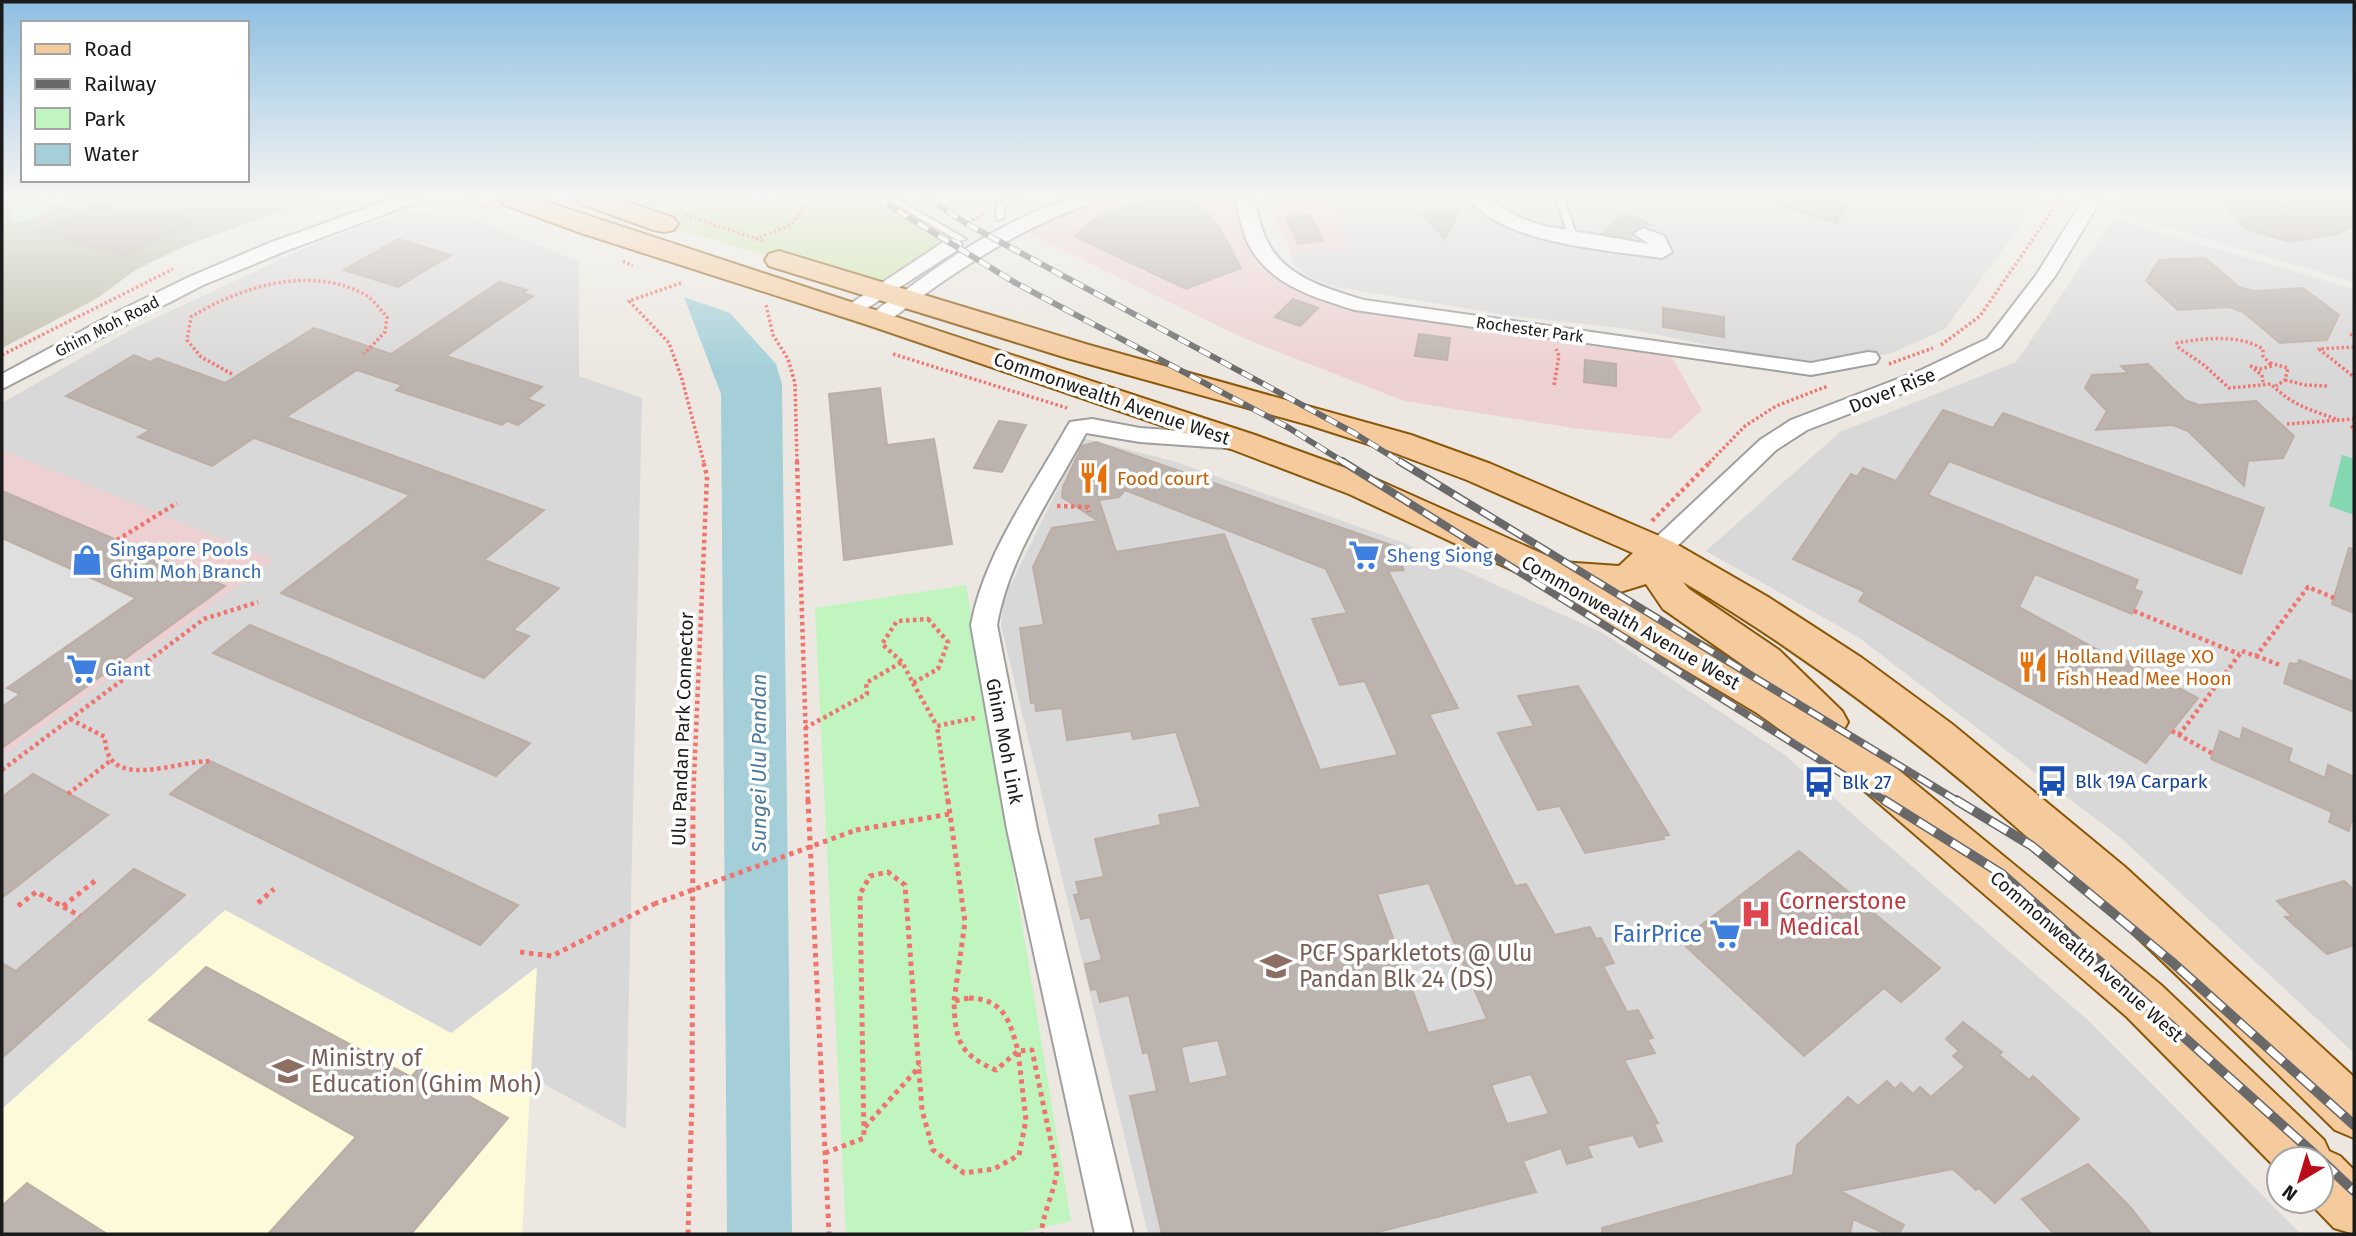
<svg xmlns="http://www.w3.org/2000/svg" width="2356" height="1236" viewBox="0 0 2356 1236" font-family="'Fira Sans',sans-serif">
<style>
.residential{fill:#d9d8d8}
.commercial{fill:#edd1d2}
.education{fill:#fdfada}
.construction{fill:#c0bfae}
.grass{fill:#cae4aa}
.park{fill:#c0f5c0}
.pitch{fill:#83d7b1}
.parking{fill:#dfdfdf}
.water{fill:#a4cfd8}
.building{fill:#bcb3ae;stroke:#bdaea5;stroke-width:2;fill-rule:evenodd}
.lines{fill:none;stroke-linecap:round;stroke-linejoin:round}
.lane-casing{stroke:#9f9f9f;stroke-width:4}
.street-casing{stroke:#9f9f9f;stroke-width:4}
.primary-casing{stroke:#8a5709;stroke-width:4}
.path-far2{stroke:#f0736e;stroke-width:3.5;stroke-dasharray:2.5 2.5;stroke-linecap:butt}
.path-far1{stroke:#f0736e;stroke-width:4.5;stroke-dasharray:3.5 3.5;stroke-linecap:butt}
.path{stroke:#f0736e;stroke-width:5;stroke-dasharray:4.5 4.5;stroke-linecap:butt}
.lane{fill:#fff;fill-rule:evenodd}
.street{fill:#fff;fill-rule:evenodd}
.primary{fill:#f5ca9d;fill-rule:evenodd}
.rail-far2-casing{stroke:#696969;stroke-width:6}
.rail-far1-casing{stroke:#696969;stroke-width:8}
.rail-casing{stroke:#696969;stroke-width:10}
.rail-far2{stroke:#fff;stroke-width:4.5;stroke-dasharray:12;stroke-linecap:butt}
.rail-far1{stroke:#fff;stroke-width:5;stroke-dasharray:16;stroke-linecap:butt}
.rail{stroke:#fff;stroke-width:7;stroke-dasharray:20;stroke-linecap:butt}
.path-bridge{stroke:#f0736e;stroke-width:5;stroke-dasharray:4.5 4.5;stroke-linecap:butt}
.labels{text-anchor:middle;stroke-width:7;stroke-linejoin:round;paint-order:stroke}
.far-street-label{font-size:16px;fill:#1b1b1b;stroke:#fff}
.street-label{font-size:19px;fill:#1b1b1b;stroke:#fff}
.food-label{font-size:19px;fill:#c56008;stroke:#fff;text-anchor:start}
.shop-label{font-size:19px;fill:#366cbe;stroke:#fff;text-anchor:start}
.transit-label{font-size:19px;fill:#164399;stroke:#fff;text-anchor:start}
.water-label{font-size:21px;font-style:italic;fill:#4c7a9d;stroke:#fff}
.near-health-label{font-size:23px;fill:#be3a42;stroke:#fff;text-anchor:start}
.near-shop-label{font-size:23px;fill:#366cbe;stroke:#fff;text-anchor:end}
.near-education-label{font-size:23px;fill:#785e54;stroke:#fff;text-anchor:start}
</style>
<rect width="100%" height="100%" fill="#ece8e1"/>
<g class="residential">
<polygon points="1330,198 2040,198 1945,329 1892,353 1829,365 1738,351 1628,329 1512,316 1337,287 1309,277 1292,263 1291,252 1348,249"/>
<polygon points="2123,198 2354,198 2354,282 2114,212"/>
<polygon points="403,212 467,216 579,262 579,376 642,398 626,1129 225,910 2,1109 2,403 134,328 316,243"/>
<polygon points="2113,219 2354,289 2354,1053 2122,839 1858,637 1706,551 1840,432 2016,362"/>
<polygon points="1083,438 1173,461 1399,541 1603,633 1785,755 2090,1022 2301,1234 1148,1234 1001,626 1004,598"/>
</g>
<g class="commercial">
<polygon points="1097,198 1235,198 1264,260 1354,305 1671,356 1702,410 1670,439 1573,428 1404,401 1241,337 1031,235 1033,226"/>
<polygon points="1264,198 1330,198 1348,249 1291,252"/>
<polygon points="2,450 274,560 2,756"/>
</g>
<polygon class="education" points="225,910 451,1033 537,967 522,1234 2,1234 2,1109"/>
<polygon class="construction" points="2,198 317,198 187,245 137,269 96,299 2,348"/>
<polygon class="grass" points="590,198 750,198 762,205 779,198 889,198 962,239 882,290 677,229"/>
<g class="park">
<path d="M 42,198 L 64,198 C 43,210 41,223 13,221 L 9,218 L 15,209 Z"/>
<polygon points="966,585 1071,1221 1016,1234 846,1234 815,608"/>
</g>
<polygon class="pitch" points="2342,455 2354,459 2354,515 2329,506"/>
<polygon class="parking" points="23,534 139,594 132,608 126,605 108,620 99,624 94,640 83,635 66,650 63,648 55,654 50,671 38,666 19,682 17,681 7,687 20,694 19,701 2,714 2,535 11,542"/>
<polygon class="water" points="684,297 730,313 776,364 782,384 792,1234 727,1234 721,394"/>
<g class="building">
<polygon points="1149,198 1187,198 1202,207 1220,228 1241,268 1186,289 1074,236 1099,216"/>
<polygon points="1769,198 1856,198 1836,223 1768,202"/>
<polygon points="2219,198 2354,198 2354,225 2340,233 2290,242 2246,229"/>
<polygon points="95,205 137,216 150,209 193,220 126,257 40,232"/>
<polygon points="1460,209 1445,239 1423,214"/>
<polygon points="1624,213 1651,225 1642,226 1629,238 1603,233"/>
<polygon points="1310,215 1323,241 1298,244 1286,217"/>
<polygon points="398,239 451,255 398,287 344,270"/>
<polygon points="2205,258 2239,287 2253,291 2303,288 2339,315 2327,340 2280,343 2243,312 2229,307 2178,310 2146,281 2159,260"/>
<polygon points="499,282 527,290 523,293 533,296 446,356 542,387 527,399 544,405 518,425 507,421 502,425 396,390 402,385 357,370 286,417 544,510 484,560 559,588 513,630 529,636 484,678 281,593 410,495 254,438 212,466 138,437 150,430 66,396 134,355 150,362 157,358 225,383 314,328 391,354"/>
<polygon points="1293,299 1318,308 1300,326 1275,317"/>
<polygon points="1663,308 1724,317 1724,337 1663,327"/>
<polygon points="1419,334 1450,338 1447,360 1415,356"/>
<polygon points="1585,360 1616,364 1616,386 1584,382"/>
<polygon points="2148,364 2185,400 2199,405 2256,401 2294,436 2283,458 2248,461 2244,486 2188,431 2173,425 2096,430 2107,411 2085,388 2092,375 2128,373 2121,366"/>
<polygon points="880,388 887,445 934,439 952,544 844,560 829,394"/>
<polygon points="1943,410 1993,428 2003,413 2264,508 2241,574 1949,461 1928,495 2138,580 2134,589 2142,592 2132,614 2035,574 2019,607 2109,656 2112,653 2198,698 2146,763 1859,601 1865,592 1793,559 1851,474 1857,477 1863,468 1896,481"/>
<polygon points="999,421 1026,425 1002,472 974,468"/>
<path d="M 1096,442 L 1394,546 L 1404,570 L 1388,571 L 1458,708 L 1429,714 L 1515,886 L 1526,884 L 1555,935 L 1590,927 L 1596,939 L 1601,938 L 1614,963 L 1603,966 L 1627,1012 L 1638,1010 L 1653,1038 L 1647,1039 L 1655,1053 L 1624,1060 L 1658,1123 L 1654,1124 L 1662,1141 L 1639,1147 L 1633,1135 L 1611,1140 L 1587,1146 L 1592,1157 L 1567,1164 L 1561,1148 L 1523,1161 L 1536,1192 L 1370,1234 L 1162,1234 L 1130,1096 L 1157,1091 L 1148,1052 L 1143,1053 L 1129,995 L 1100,1002 L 1097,989 L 1091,990 L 1085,964 L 1102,960 L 1090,917 L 1081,919 L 1074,895 L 1079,894 L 1076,882 L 1104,877 L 1095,839 L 1161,825 L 1159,815 L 1201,807 L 1176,732 L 1133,739 L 1131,731 L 1067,740 L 1062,708 L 1036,711 L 1035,702 L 1031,703 L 1020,628 L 1044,625 L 1033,567 L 1052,528 L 1098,521 L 1062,497 L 1063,487 L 1082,446 ZM 1125,490 L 1326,569 L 1347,613 L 1312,619 L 1340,685 L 1365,681 L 1398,755 L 1320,770 L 1224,534 L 1116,552 L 1099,500 L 1119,497 ZM 1429,883 L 1487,1019 L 1428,1033 L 1377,894 ZM 1218,1040 L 1228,1076 L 1189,1084 L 1181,1047 ZM 1531,1074 L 1549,1114 L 1507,1124 L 1491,1085 Z"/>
<polygon points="2,491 225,586 2,748 2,707 20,694 7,688 136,598 2,538"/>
<polygon points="2349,548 2354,549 2354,613 2332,604"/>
<polygon points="250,625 482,723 530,743 496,776 213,653"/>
<polygon points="2299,660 2354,682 2354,712 2284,683 2290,663 2298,664"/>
<polygon points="1578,686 1669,835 1663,836 1664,839 1585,853 1560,806 1538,810 1498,733 1534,726 1518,696"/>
<polygon points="2243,728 2292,749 2288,761 2325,778 2328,765 2354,777 2354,822 2351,821 2349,831 2329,822 2332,812 2211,759 2220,731 2240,740"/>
<polygon points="210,761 354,828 518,905 480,945 170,794"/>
<polygon points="33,774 108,815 2,898 2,797"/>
<polygon points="1799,851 1940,968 1901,1002 1884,988 1804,1056 1680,941"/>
<polygon points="134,869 185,895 2,1058 2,963 16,971"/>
<polygon points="2344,881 2354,890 2354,945 2327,954 2285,917 2292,916 2277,901"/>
<polygon points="206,967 411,1077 419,1068 508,1118 411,1234 268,1234 356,1137 149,1020"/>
<polygon points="1963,1022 2002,1052 1999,1055 2029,1080 2033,1076 2079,1119 1995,1203 1979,1188 1976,1190 1953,1169 1840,1191 1904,1225 1899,1234 1886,1234 1853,1219 1850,1234 1603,1234 1602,1228 1793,1175 1797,1145 1848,1097 1858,1106 1887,1081 1895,1089 1901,1083 1913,1094 1920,1087 1931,1097 1965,1067 1953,1056 1959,1051 1946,1039"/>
<polygon points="2088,1164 2131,1208 2151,1234 2054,1234 2022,1199"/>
<polygon points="27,1183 107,1234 2,1234 2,1206"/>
</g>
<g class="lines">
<defs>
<g id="lane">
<polygon points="885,198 895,198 966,239 959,241"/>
<polygon points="1007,198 1018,198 1004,205 1004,218 997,220 996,204"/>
<polygon points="1556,198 1564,198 1577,237 1576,239 1569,237"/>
</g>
<g id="street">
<polygon points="395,198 420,198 417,202 283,252 203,285 2,389 2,374 115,313 189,277 269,243"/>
<path d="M 1071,198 L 1097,198 L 1094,202 C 1016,229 952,273 886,323 L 872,323 L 869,319 C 877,307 894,298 907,289 C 958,251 1011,218 1071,198 Z"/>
<path d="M 1235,198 L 1253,198 C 1258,211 1260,226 1266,239 C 1283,277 1328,289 1364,300 L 1811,363 L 1868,352 L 1876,353 L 1879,358 L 1876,363 L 1811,375 L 1355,310 C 1313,297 1267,284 1247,241 C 1241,227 1239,212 1235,198 Z"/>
<path d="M 1468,198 L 1488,198 L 1520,218 L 1544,226 L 1649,244 L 1634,234 L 1643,228 L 1664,236 L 1672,252 L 1662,258 C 1608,250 1503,244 1468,198 Z"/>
<polygon points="2084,198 2102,198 2055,276 2001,347 1937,380 1807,430 1776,450 1667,556 1658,559 1649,556 1646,550 1649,544 1760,440 1791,420 1921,370 1987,339 2037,274"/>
<polygon points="952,239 959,241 962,245 959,249 858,314 844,314 841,310 945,241"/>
<path d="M 1092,419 L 1140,428 L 1239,435 L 1247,437 L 1250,442 L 1247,447 L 1239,449 L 1140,442 L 1086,433 C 1053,494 1009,556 997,625 L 1037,829 L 1133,1234 L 1095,1234 L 1007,829 L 971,625 C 984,554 1032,489 1067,427 L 1070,422 Z"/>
</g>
<g id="primary">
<path d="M 498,198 L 535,198 L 1255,435 L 1373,478 L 1561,562 L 1619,566 L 1633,553 L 1467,480 L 1387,450 L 1309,425 L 1067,358 L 769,266 L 765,260 L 769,254 L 779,251 L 789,254 L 1089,345 L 1411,435 L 1491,464 L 1671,541 L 1768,597 L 1862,658 L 1952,724 L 2125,867 L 2354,1077 L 2354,1138 L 2335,1130 C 2132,930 1930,727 1683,582 L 1689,589 L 1779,650 L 1842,711 L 1848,722 L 1843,731 L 1890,763 L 2161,985 L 2324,1140 L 2329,1151 L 2340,1156 L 2354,1170 L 2354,1234 L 2334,1228 L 2308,1201 L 2321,1201 L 2321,1159 L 2279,1159 L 2279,1171 L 2127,1017 L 1860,787 L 1757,713 L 1540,583 L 1349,494 L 1231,449 L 868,325 L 581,233 L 502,204 ZM 1646,584 L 1663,609 L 1753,672 L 1613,592 L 1620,592 Z"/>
<polygon points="577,198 615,198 674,218 678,224 674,230 664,232 654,230 581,204"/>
</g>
</defs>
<use href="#lane" class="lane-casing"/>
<use href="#street" class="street-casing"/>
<use href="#primary" class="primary-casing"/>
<g class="path-far2">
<polyline points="467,198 488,207"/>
<polyline points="685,215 766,242"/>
<polyline points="964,226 986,212"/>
<polyline points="755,239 791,225 811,198"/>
<polyline points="623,261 633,266"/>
<polyline points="681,283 629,301 669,343 682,379 704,463"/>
<polyline points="766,305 773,335 788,359 795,383 797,463"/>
<polyline points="2350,334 2354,336"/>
<polyline points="1941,345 1980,316 2061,198"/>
<polyline points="2354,347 2319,349 2354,377"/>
<polyline points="893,354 1067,408"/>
<polyline points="2,355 173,269"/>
<polyline points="2270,363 2288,368 2285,380 2276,386"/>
<polyline points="1889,364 1933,348"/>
<path d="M 2250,366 L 2260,369 L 2272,366 L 2263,356 L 2263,349 C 2239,334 2204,338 2177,343 L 2179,348 L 2204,365 L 2229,388 L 2271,384 C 2293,406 2311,410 2339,420"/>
<polyline points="2254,369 2262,375 2263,382"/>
<path d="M 232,374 L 201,357 L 187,340 L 191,317 C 240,287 309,265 364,294 C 373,299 380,309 387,317 L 385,332 L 364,354"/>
<polyline points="2285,380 2305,385 2327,386"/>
<polyline points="1554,385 1559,356 1556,349"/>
<polyline points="2287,424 2354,419"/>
<polyline points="2351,426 2354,429"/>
<polyline points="1709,463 1745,426 1776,406 1828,386"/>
</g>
<g class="path-far1">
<polyline points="797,461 808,802"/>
<polyline points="1057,506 1088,507 1089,512"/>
<polyline points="1652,521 1711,461"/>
<polyline points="117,540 177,503"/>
<polyline points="2134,611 2239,654"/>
<polygon points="928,619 948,642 938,669 913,683 902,662 882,644 897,621"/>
<polyline points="2256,656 2280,665"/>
<polyline points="913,683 937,726"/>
<path d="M 70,719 L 105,737 C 105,793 175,761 210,761"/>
<polyline points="805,728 867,694 866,683 902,662"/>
<polyline points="2172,731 2213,754"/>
<polyline points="2179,735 2242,651 2256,656 2308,587 2334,598"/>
<polyline points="2,770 204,619 258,602"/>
<polyline points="68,794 110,761"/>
<polyline points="693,802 707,476 703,461"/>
<polyline points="948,802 937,726 975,718"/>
</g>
<g class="path">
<polyline points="808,800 829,1234"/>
<polyline points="948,800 965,922 954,1001"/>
<polyline points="856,830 950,814"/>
<polyline points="258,903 274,889"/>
<polyline points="18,906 36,892 80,916"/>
<polyline points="63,906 95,881"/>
<polyline points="520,952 552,956 654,904"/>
<path d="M 969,998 C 1004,999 1010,1021 1018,1051 L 996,1070 C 959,1055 955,1039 954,1001 Z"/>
<polyline points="865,1127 920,1066"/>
<path d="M 825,1153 L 864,1138 L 860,894 L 870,876 L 888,872 L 905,885 L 922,1110 L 933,1150 L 964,1173 L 994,1169 L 1019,1155 L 1026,1120 L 1018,1051 L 1032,1050 L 1057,1171 C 1055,1190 1040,1221 1042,1234"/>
<polyline points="688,1234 692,1100 693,800"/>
</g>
<use href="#lane" class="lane"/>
<use href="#street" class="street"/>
<use href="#primary" class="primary"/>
<defs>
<g id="rail-far2">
<polyline points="877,198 1014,282 1289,428 1345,463"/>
<polyline points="927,198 969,225 1354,433 1402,463"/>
</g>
<g id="rail-far1">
<polyline points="1342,461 1887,802"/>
<polyline points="1399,461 1959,802"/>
</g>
<g id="rail">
<polyline points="1884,800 2002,874 2320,1159"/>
<polyline points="1956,800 2032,846 2172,962 2354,1125"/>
<polyline points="2321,1160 2354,1191"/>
</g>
</defs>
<use href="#rail-far2" class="rail-far2-casing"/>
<use href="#rail-far1" class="rail-far1-casing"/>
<use href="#rail" class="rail-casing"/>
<use href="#rail-far2" class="rail-far2"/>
<use href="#rail-far1" class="rail-far1"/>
<use href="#rail" class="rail"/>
<polyline class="path-bridge" points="654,904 856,830"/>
</g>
<linearGradient id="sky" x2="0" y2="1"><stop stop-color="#8dbfe2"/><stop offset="0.53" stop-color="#f6f5f2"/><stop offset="1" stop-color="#f6f5f2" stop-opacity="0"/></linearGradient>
<rect width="2356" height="371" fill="url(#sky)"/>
<defs>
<symbol id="restaurant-bare" viewBox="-9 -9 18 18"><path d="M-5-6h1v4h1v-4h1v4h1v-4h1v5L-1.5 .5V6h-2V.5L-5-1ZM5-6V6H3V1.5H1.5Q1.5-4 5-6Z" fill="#e8710a" stroke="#fff" stroke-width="2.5" paint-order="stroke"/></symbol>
<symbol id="supermarket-bare" viewBox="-9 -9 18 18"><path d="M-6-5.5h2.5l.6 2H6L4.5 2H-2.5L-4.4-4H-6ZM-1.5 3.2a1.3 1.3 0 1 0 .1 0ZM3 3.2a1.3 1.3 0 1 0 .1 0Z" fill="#3f7fe0" stroke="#fff" stroke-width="2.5" paint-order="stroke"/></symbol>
<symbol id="shop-bare" viewBox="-9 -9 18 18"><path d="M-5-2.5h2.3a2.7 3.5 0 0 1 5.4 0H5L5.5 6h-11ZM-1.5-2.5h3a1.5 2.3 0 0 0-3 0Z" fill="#3f7fe0" stroke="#fff" stroke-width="2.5" paint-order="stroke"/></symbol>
<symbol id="bus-bare" viewBox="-9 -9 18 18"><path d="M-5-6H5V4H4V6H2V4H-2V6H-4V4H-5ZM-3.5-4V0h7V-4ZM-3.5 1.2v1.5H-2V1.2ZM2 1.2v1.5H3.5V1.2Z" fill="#1a4fb4" stroke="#fff" stroke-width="2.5" paint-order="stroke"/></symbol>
<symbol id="hospital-bare" viewBox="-9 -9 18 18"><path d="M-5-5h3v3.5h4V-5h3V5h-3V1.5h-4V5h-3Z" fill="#e0444e" stroke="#fff" stroke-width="2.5" paint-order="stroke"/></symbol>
<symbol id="school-bare" viewBox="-9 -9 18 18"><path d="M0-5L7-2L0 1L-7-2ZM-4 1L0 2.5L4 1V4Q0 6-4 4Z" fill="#8d6e63" stroke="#fff" stroke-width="2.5" paint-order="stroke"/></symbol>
</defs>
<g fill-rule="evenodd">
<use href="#restaurant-bare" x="1072" y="456" width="44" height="44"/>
<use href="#supermarket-bare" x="1342" y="533" width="44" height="44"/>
<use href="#shop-bare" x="65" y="538" width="44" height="44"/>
<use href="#restaurant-bare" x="2011" y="645" width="44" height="44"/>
<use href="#supermarket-bare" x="60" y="647" width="44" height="44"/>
<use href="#bus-bare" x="2030" y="759" width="44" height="44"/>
<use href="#bus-bare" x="1797" y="760" width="44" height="44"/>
<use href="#hospital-bare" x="1734" y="892" width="44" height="44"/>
<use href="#supermarket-bare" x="1703" y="912" width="44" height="44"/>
<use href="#school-bare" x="1254" y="944" width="44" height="44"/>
<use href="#school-bare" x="266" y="1049" width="44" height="44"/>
</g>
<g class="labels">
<g class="far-street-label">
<text transform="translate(107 326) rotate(-27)" y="6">Ghim Moh Road</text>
<text transform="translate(1530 329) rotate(8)" y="6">Rochester Park</text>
</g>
<g class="street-label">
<text transform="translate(1892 390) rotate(-22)" y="7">Dover Rise</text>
<text transform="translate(1112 398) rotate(19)" y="7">Commonwealth Avenue West</text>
<text transform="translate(1631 622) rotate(30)" y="7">Commonwealth Avenue West</text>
<text transform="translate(682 729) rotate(-88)" y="7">Ulu Pandan Park Connector</text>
<text transform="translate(1005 741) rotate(79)" y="7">Ghim Moh Link</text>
<text transform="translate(2087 956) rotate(41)" y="7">Commonwealth Avenue West</text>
</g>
<g class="food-label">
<text x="1117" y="485">Food court</text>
<text x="2056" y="663">Holland Village XO<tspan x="2056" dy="22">Fish Head Mee Hoon</tspan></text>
</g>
<g class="shop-label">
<text x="110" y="556">Singapore Pools<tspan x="110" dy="22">Ghim Moh Branch</tspan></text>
<text x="1387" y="562">Sheng Siong</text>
<text x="105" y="676">Giant</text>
</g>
<g class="transit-label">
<text x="2075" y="788">Blk 19A Carpark</text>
<text x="1842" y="789">Blk 27</text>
</g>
<g class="water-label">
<text transform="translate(759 763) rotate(-90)" y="7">Sungei Ulu Pandan</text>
</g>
<g class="near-health-label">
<text x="1779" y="909">Cornerstone<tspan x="1779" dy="26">Medical</tspan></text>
</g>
<g class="near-shop-label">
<text x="1702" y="942">FairPrice</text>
</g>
<g class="near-education-label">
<text x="1299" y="961">PCF Sparkletots @ Ulu<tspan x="1299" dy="26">Pandan Blk 24 (DS)</tspan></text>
<text x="311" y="1066">Ministry of<tspan x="311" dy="26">Education (Ghim Moh)</tspan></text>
</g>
</g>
<rect width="2356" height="1236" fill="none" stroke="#1b1b1b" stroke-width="7"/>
<rect x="21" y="21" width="228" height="161" fill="#ffffff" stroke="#a4a4a4" stroke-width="2"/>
<rect x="35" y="44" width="35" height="10" fill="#f5ca9d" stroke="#a4a4a4" stroke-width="2"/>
<text x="84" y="56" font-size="21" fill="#1b1b1b">Road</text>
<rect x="35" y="79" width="35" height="10" fill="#696969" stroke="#a4a4a4" stroke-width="2"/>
<text x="84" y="91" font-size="21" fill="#1b1b1b">Railway</text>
<rect x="35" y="108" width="35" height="21" fill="#c0f5c0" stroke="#a4a4a4" stroke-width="2"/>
<text x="84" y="126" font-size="21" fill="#1b1b1b">Park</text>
<rect x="35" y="144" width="35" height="21" fill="#a4cfd8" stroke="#a4a4a4" stroke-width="2"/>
<text x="84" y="161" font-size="21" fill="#1b1b1b">Water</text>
<g transform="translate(2300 1180) rotate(218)"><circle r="33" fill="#ffffff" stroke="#a4a4a4" stroke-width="2"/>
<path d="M0-5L12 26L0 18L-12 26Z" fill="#bb0c18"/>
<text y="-10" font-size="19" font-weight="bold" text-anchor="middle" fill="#1b1b1b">N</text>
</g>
</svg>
